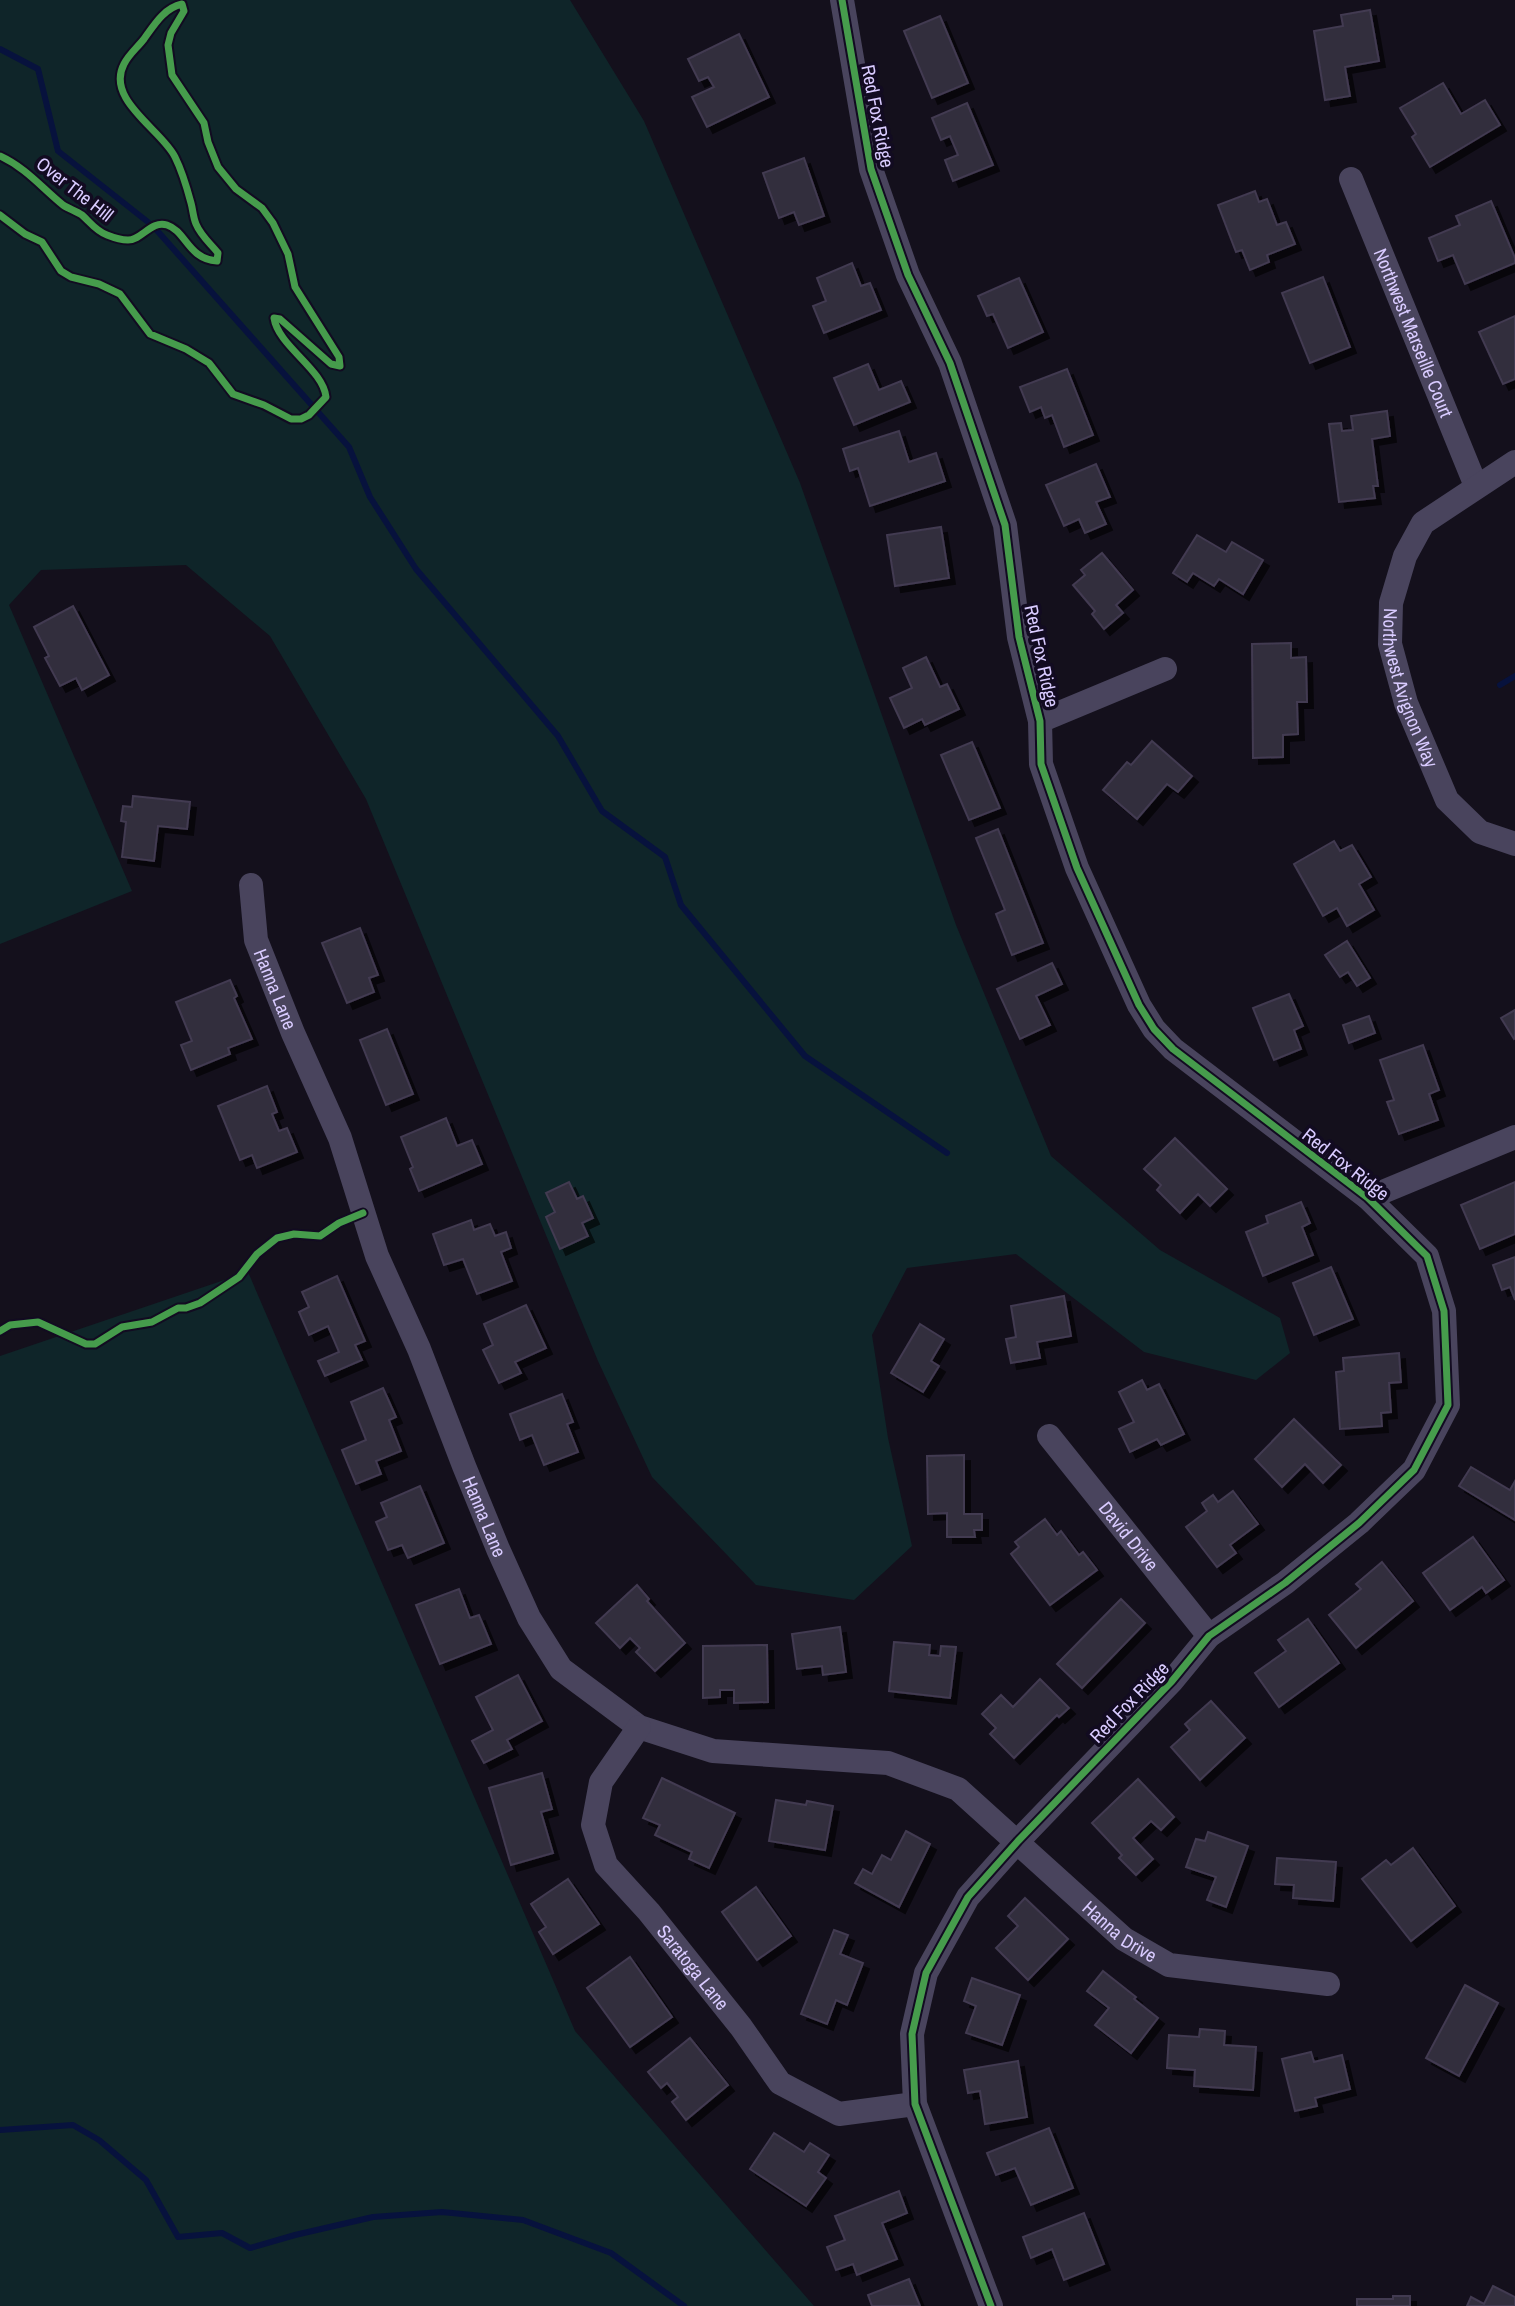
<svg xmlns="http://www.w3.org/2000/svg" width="1515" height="2306" viewBox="0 0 1515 2306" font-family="'Archivo Narrow',sans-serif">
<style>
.green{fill:#0f2529}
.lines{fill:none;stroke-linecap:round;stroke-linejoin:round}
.stream{stroke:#07123d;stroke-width:6}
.building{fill:#322e3e;stroke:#423a51;stroke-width:2;filter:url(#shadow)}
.minor{stroke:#49445d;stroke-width:24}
.cycleway-casing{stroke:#120b21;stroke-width:11}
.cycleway{stroke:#469c4c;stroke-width:7}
.labels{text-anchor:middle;stroke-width:7;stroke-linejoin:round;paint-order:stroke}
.street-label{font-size:19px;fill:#d9cbff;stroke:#120b21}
</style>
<defs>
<filter id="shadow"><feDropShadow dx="6" dy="6" stdDeviation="0" flood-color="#0009"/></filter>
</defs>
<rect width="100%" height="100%" fill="#14101c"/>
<g class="green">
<polygon points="0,0 570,0 644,121 800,483 956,925 1051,1156 1160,1250 1280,1318 1290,1353 1256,1380 1144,1352 1016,1254 907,1268 872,1335 888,1438 912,1546 854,1600 756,1585 652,1477 598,1361 366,799 270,636 186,565 41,570 9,605 132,891 0,944"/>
<polygon points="248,1272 575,2031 814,2306 0,2306 0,1356"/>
</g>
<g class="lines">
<g class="stream">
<polyline points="0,49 38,69 58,151 153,226 349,447 370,497 416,569 558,736 602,811 665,857 681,905 805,1056 947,1153"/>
<polyline points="1500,685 1515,676"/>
<polyline points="0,2130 73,2125 99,2140 146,2180 178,2237 222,2233 250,2248 295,2235 373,2217 442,2212 523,2220 611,2253 684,2306"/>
</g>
</g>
<g class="building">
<polygon points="1370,10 1379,61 1345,67 1350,96 1325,100 1314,31 1343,26 1341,15"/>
<polygon points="940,16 968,83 932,98 904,31"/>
<polygon points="739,34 769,97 707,127 692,97 714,87 708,77 699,81 688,59"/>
<polygon points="1443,83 1461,114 1485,100 1500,125 1430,167 1412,137 1416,134 1400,108"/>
<polygon points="967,103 993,165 953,181 945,160 958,155 950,136 941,140 932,118"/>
<polygon points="804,158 824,216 799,225 794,212 779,218 763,173"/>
<polygon points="1255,191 1259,202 1267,199 1277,225 1286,222 1295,244 1267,255 1269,262 1250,270 1242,250 1236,252 1218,205"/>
<polygon points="1491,201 1515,258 1515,263 1465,284 1453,255 1438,261 1429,238 1460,225 1456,216"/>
<polygon points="852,263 861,286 870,283 881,310 824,333 813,306 826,301 817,278"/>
<polygon points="1323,277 1350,347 1310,363 1282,293"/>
<polygon points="1019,278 1043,332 1008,348 993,314 987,316 978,296"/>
<polygon points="1515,316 1515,379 1503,384 1479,332"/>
<polygon points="868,364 879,390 901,381 910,402 854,425 834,378"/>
<polygon points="1067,369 1093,435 1064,447 1052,415 1045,418 1041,407 1030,412 1020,387"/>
<polygon points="1387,411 1390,436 1372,439 1378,486 1373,486 1375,498 1339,502 1329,424 1341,423 1342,431 1353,430 1351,416"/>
<polygon points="899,431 909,462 936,453 945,481 870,506 858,468 850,471 843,449"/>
<polygon points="1096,464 1110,497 1096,502 1106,524 1085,533 1079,519 1064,526 1046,485"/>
<polygon points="941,527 949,578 895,586 887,535"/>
<polygon points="1197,535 1226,552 1232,542 1263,560 1243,594 1219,579 1214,586 1193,573 1187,582 1173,573"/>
<polygon points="1102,553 1133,590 1116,605 1123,613 1104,629 1092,614 1095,611 1073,585 1085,575 1081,570"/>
<polygon points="73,606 109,675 82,690 76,678 60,686 45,658 49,656 34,627"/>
<polygon points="1291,643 1291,658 1306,657 1307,702 1297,702 1298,734 1283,735 1283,757 1253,758 1252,644"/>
<polygon points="926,657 940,687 947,684 959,709 925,725 922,719 904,728 890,698 912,688 903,668"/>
<polygon points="1152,741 1192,776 1178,792 1167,784 1137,819 1103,790 1127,762 1131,765"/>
<polygon points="972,742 1000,808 969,820 941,755"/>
<polygon points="133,796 190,802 187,829 158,826 154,861 122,857 126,822 121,821 123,806 132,807"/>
<polygon points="998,829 1043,943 1012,955 996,914 1005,910 976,838"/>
<polygon points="1334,841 1340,851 1352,845 1371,877 1359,884 1374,910 1347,926 1337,908 1323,916 1294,864"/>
<polygon points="360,928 378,975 369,978 374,992 347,1003 322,943"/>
<polygon points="1347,941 1370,978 1357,986 1348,972 1340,977 1325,955"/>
<polygon points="1052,963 1062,984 1036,996 1050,1025 1020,1039 997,989"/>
<polygon points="230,980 237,996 234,998 252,1039 228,1048 230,1054 191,1070 181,1045 192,1041 176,1002"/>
<polygon points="1289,994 1303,1026 1294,1030 1301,1049 1274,1060 1253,1008"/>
<polygon points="1515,1010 1515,1038 1514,1039 1501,1018"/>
<polygon points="1369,1016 1375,1033 1349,1043 1343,1025"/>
<polygon points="387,1029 413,1094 386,1105 360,1040"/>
<polygon points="1423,1045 1439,1090 1429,1094 1438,1120 1399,1134 1387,1102 1394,1100 1380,1060"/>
<polygon points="267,1086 277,1112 272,1114 279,1131 287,1128 297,1152 257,1168 252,1155 240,1160 218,1106"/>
<polygon points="446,1118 457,1146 472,1140 482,1164 419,1191 410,1169 413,1167 401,1137"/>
<polygon points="1175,1138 1227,1189 1210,1206 1198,1194 1180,1213 1157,1190 1161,1185 1144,1169"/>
<polygon points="569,1182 577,1199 583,1196 593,1218 582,1223 588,1236 560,1249 546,1217 555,1212 546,1193"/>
<polygon points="1515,1182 1515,1234 1480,1249 1461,1205"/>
<polygon points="1301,1202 1310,1223 1302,1227 1313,1255 1263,1276 1246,1232 1268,1223 1266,1216"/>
<polygon points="471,1220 474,1230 490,1224 495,1236 506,1232 511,1248 501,1252 512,1281 477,1294 463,1259 444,1265 433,1234"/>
<polygon points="1515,1257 1515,1300 1510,1287 1502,1290 1493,1265"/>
<polygon points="1331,1267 1353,1319 1314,1335 1293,1283"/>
<polygon points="337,1276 365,1341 355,1345 362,1360 325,1376 318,1361 339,1352 328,1326 309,1335 299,1312 309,1307 302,1292"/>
<polygon points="1064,1296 1071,1336 1037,1342 1040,1358 1011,1363 1006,1339 1016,1337 1011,1306"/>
<polygon points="526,1305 546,1348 515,1362 521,1373 499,1383 483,1350 493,1345 484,1324"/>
<polygon points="920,1324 944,1339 931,1361 939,1366 923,1392 891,1373"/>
<polygon points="1399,1353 1401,1382 1389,1383 1391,1412 1381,1413 1382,1426 1340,1429 1336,1372 1344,1371 1343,1358"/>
<polygon points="1142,1380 1147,1390 1159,1384 1184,1434 1161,1445 1157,1439 1130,1452 1119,1429 1134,1422 1119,1392"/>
<polygon points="383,1388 396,1417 389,1420 401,1451 376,1461 381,1474 356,1484 342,1450 366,1440 351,1402"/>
<polygon points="562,1394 573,1422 567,1424 578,1452 544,1465 532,1435 520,1440 510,1414"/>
<polygon points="1294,1419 1341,1465 1323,1483 1305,1464 1282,1487 1255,1459"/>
<polygon points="964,1455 964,1514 982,1514 982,1530 974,1530 975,1537 947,1537 947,1513 928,1514 927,1456"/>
<polygon points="1471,1467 1510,1490 1515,1481 1515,1520 1459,1486"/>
<polygon points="420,1486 444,1543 408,1558 402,1545 388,1550 376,1522 387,1517 381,1503"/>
<polygon points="1233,1491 1258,1524 1230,1545 1236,1553 1217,1567 1186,1527 1207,1511 1202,1503 1213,1495 1218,1502"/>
<polygon points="1045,1519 1057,1535 1061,1531 1079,1555 1083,1552 1097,1570 1050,1605 1011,1554 1019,1547 1015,1542"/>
<polygon points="1473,1537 1504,1580 1486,1593 1482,1587 1450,1610 1423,1573"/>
<polygon points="1382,1562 1413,1601 1356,1648 1329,1615 1361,1589 1356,1584"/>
<polygon points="637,1585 649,1599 647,1601 685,1643 655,1671 636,1652 640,1648 630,1638 620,1648 596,1623"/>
<polygon points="459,1589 470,1618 479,1615 491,1644 440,1664 416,1605"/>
<polygon points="1121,1599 1145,1623 1082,1688 1057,1664"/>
<polygon points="1308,1619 1339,1663 1279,1707 1255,1673 1286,1651 1278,1640"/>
<polygon points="840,1627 846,1672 823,1675 822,1666 797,1669 792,1634"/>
<polygon points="894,1642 930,1645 929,1655 940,1656 941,1646 956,1647 950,1698 889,1691"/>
<polygon points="767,1645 768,1702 734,1703 734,1690 720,1690 720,1697 703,1698 703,1646"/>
<polygon points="518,1675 542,1721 507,1740 512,1749 484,1763 472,1741 493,1730 476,1697"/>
<polygon points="1040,1679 1069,1708 1059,1717 1057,1715 1014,1758 990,1734 996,1728 982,1714 1001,1695 1013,1707"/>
<polygon points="1211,1701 1245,1738 1200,1780 1171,1747 1190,1730 1185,1724"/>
<polygon points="542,1773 552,1809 541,1812 553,1853 511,1865 489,1788"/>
<polygon points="662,1778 735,1813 709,1868 689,1859 692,1852 655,1835 660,1825 643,1818"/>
<polygon points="1138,1779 1174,1817 1161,1830 1151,1821 1133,1838 1153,1859 1136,1875 1119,1858 1122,1855 1092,1823"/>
<polygon points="776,1800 806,1805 807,1801 833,1806 825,1850 769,1841"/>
<polygon points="906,1831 930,1844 899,1907 855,1883 863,1869 872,1874 882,1855 891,1860"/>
<polygon points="1208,1832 1248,1846 1226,1907 1207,1900 1216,1877 1186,1867 1196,1839 1205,1841"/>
<polygon points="1413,1848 1455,1906 1411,1941 1362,1879 1386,1860 1391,1865"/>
<polygon points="1277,1858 1336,1862 1333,1901 1293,1898 1294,1885 1275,1884"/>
<polygon points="568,1879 599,1924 553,1954 539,1932 546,1927 531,1904"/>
<polygon points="756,1887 791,1936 757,1960 722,1912"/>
<polygon points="1025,1898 1068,1939 1028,1980 996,1948 1018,1926 1008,1916"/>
<polygon points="834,1930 848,1935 840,1954 863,1963 847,2005 836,2000 827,2024 801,2014"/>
<polygon points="630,1957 672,2017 630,2047 587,1988"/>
<polygon points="1103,1971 1136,1997 1134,1999 1158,2018 1131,2053 1095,2025 1109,2008 1087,1991"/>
<polygon points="972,1978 1020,1995 1002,2045 966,2033 976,2006 964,2001"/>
<polygon points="1465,1985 1498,2003 1459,2076 1426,2058"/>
<polygon points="1200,2029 1225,2031 1224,2045 1256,2047 1253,2090 1194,2086 1195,2070 1167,2068 1169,2035 1199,2037"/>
<polygon points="690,2038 728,2085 686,2120 672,2102 678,2097 667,2083 661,2088 648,2072"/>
<polygon points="1311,2052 1314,2062 1342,2055 1350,2089 1315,2098 1317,2106 1295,2111 1282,2059"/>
<polygon points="1018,2061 1027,2117 985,2124 980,2091 968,2093 964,2070"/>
<polygon points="1049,2128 1073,2188 1031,2205 1015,2168 996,2175 987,2153"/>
<polygon points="774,2133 804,2152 810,2143 829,2155 818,2172 826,2178 806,2206 750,2169"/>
<polygon points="899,2191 907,2213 882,2223 897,2259 857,2275 853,2264 836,2270 827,2247 845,2240 835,2216"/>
<polygon points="1084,2213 1104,2264 1064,2280 1052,2249 1031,2258 1023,2237"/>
<polygon points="909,2279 920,2306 872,2306 868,2295"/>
<polygon points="1493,2286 1515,2297 1515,2306 1467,2306 1471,2297 1484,2304"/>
<polygon points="1393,2296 1410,2296 1410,2306 1357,2306 1357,2299 1393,2299"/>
</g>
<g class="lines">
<g class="minor">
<polyline points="842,0 871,169 908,275 950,363 1005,525 1019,637 1040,721 1041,764 1077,868 1139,1005 1154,1029 1173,1049 1368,1198 1427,1256 1444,1311 1448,1405 1414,1470 1359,1523 1285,1583 1209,1636 1172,1681 1018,1841 968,1897 926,1973 912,2034 915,2104 991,2306"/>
<path id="s1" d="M 1351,179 L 1476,486"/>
<path id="s2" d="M 1515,462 L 1423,523 L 1405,556 L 1391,603 L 1390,644 L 1406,703 L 1447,800 L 1480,832 L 1515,844"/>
<polyline points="1040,721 1165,669"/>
<path id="s3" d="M 251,885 L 256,940 L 293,1033 L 340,1138 L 377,1256 L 419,1349 L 464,1466 L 498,1549 L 529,1618 L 561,1669 L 639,1727 L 713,1751 L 888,1763 L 958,1789 L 1124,1939 L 1169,1965 L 1328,1984"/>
<polyline points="1368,1198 1515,1137"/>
<path id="s4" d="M 1049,1436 L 1209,1636"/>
<path id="s5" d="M 639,1727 L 601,1782 L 593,1825 L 606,1865 L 649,1912 L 741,2027 L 780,2083 L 839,2114 L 915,2104"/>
</g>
<defs>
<g id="cycleway">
<polyline points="842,0 871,169 908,275 950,363 1005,525 1019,637 1040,721 1041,764 1077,868 1139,1005 1154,1029 1173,1049 1368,1198 1427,1256 1444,1311 1448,1405 1414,1470 1359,1523 1285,1583 1209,1636 1172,1681 1018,1841 968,1897 926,1973 912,2034 915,2104 991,2306"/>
<path d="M 0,156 C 26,168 41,187 63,205 C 69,209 76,211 82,215 C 90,222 96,231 107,235 C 112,237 122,240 128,240 C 142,240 151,220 167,225 C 186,231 188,259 217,261 L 218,253 C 210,243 201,236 196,224 C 193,217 193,210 191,203 C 187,188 182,171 175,157 C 162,130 105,100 124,64 C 129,54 137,48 144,39 C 154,25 164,8 182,4 L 184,11 L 171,33 L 168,45 L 172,75 L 204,123 L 208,142 L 218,167 L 236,189 L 262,208 L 273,223 L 288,254 L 295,287 L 339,357 L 340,366 L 331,364 L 280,319 L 274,318 C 278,346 323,369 326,397 L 309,415 L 301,419 L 291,419 L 264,405 L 233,394 L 209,363 L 186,349 L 150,334 L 120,294 L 99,284 L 71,277 L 61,271 L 42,242 L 25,234 L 0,215"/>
<polyline points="0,1331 10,1325 38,1322 86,1344 95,1344 122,1327 152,1322 178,1308 186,1308 200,1303 239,1277 257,1254 277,1238 294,1234 320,1236 339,1223 363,1213"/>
</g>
</defs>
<use href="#cycleway" class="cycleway-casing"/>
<use href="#cycleway" class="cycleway"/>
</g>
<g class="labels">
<g class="street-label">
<text transform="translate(878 116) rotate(79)" y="7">Red Fox Ridge</text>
<text transform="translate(75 189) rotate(38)" y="7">Over The Hill</text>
<text dy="7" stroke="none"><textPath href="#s1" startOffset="166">Northwest Marseille Court</textPath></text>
<text transform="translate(1042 656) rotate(78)" y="7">Red Fox Ridge</text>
<text dy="7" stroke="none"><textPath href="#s2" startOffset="285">Northwest Avignon Way</textPath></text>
<text dy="7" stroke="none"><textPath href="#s3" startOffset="108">Hanna Lane</textPath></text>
<text transform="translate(1346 1164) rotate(38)" y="7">Red Fox Ridge</text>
<text dy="7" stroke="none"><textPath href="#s3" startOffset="676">Hanna Lane</textPath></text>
<text dy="7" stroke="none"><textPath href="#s4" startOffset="128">David Drive</textPath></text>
<text transform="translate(1129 1702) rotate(-46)" y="7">Red Fox Ridge</text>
<text dy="7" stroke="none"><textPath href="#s3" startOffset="1488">Hanna Drive</textPath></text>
<text dy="7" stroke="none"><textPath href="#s5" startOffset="287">Saratoga Lane</textPath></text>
</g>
</g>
</svg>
